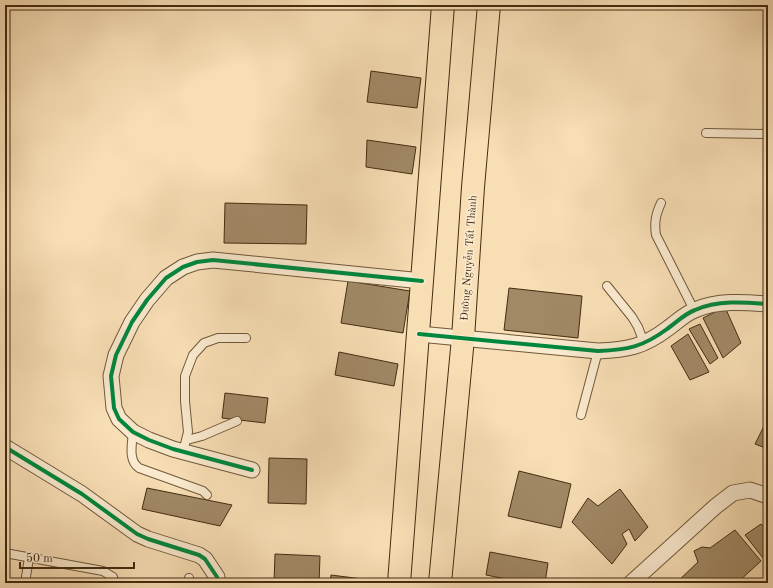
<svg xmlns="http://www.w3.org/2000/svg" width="773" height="588" viewBox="0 0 773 588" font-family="'Old Standard TT',serif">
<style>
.building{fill:#a18966;stroke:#432c10}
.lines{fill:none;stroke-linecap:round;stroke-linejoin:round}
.service-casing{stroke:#705839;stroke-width:10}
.minor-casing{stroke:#705839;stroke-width:17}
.primary-casing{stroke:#432c10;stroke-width:24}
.service{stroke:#faeacf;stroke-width:8}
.minor{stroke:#faeacf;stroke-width:15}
.primary{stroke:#f8deb5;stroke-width:22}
.cycleway-casing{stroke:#faeacf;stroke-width:6}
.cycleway{stroke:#00873e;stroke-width:4}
.labels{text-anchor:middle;stroke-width:3;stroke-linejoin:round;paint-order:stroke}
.street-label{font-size:11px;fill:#432c10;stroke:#faeacf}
</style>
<rect width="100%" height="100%" fill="#f8deb5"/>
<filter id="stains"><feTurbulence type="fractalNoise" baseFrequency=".005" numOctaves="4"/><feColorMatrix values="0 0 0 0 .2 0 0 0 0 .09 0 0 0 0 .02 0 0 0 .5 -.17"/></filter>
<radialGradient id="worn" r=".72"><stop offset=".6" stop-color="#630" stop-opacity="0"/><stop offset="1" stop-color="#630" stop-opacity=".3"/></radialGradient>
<g class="building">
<polygon points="371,71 421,78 417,108 367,102"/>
<polygon points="367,140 416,147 412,174 366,167"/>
<polygon points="225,203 307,205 306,244 224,243"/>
<polygon points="348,281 410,291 403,333 341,323"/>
<polygon points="509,288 582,296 578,338 504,330"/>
<polygon points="725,307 741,343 723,358 703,318"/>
<polygon points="700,324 718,358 710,364 689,329"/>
<polygon points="688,334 709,372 690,380 671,346"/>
<polygon points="339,352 398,364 394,386 335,375"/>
<polygon points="225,393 268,398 265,423 222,418"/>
<polygon points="767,420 768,420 768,449 755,444"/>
<polygon points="269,458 307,459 306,504 268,503"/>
<polygon points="519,471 571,484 561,528 508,516"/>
<polygon points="147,488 232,505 220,526 142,509"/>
<polygon points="620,489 648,527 635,541 629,529 622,534 627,544 612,564 572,522 588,498 598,506"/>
<polygon points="761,524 768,532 768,554 763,558 745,535"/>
<polygon points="735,530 761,561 737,583 676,583 698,562 694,551 702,547 710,548"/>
<polygon points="490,552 548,563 545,583 527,583 486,575"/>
<polygon points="275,554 320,556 319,583 274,583"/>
<polygon points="331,575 386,582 386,583 330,583"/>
</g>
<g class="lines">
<defs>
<g id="service">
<polyline points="706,133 768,134"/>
<path d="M 661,203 C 656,214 654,222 656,235 L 694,310"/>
<polyline points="607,286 632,317 638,327 644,343"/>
<polyline points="581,415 598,351"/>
<path d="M 133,432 C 132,445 128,460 139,468 L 203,491 L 207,495"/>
<polyline points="187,440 202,436 237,421"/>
<polyline points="183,452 188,432 185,401 185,376 193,355 204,343 218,338 246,338"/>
<polyline points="5,553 103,571 113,577 115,583"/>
<polyline points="25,583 29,558"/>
<polyline points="188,583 189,578"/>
</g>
<g id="minor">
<path d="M 419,334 L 598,351 C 627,350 643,347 667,329 C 676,323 684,314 695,310 C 717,300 744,302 768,304"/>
<polyline points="5,447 82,494 137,534 148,539 199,555 205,559 217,577"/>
<polyline points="252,470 173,449 149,440 133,432 119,419 114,408 111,376 116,355 132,322 147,300 166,278 183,267 197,262 213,260 422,281"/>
<polyline points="631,583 716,506 733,493 750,490 768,496"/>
</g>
<g id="primary">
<polyline points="399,583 443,5"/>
<polyline points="440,583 463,338 473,187 489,5"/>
</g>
</defs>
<use href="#service" class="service-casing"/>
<use href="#minor" class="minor-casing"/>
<use href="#primary" class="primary-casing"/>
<use href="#service" class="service"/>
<use href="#minor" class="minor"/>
<use href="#primary" class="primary"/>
<defs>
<g id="cycleway">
<path d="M 419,334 L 598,351 C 627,350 643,347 667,329 C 676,323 684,314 695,310 C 717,300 744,302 768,304"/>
<polyline points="5,447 82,494 137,534 148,539 199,555 205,559 217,577"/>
<polyline points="252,470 173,449 149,440 133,432 119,419 114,408 111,376 116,355 132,322 147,300 166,278 183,267 197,262 213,260 422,281"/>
</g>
</defs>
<use href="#cycleway" class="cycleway-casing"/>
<use href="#cycleway" class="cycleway"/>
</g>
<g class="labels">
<g class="street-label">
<text transform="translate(468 258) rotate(-86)" y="4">Đường Nguyễn Tất Thành</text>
</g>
</g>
<rect width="773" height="588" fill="none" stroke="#f8deb5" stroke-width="20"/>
<rect x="6" y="6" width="761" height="576" fill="none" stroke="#432c10" stroke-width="2"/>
<rect x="10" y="10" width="753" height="568" fill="none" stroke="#432c10"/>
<path d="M20 562v6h114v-6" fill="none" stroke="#432c10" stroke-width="2"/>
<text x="26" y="562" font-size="12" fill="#432c10" stroke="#faeacf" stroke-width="3" paint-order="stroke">50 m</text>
<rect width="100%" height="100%" filter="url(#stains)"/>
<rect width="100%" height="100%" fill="url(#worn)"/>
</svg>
